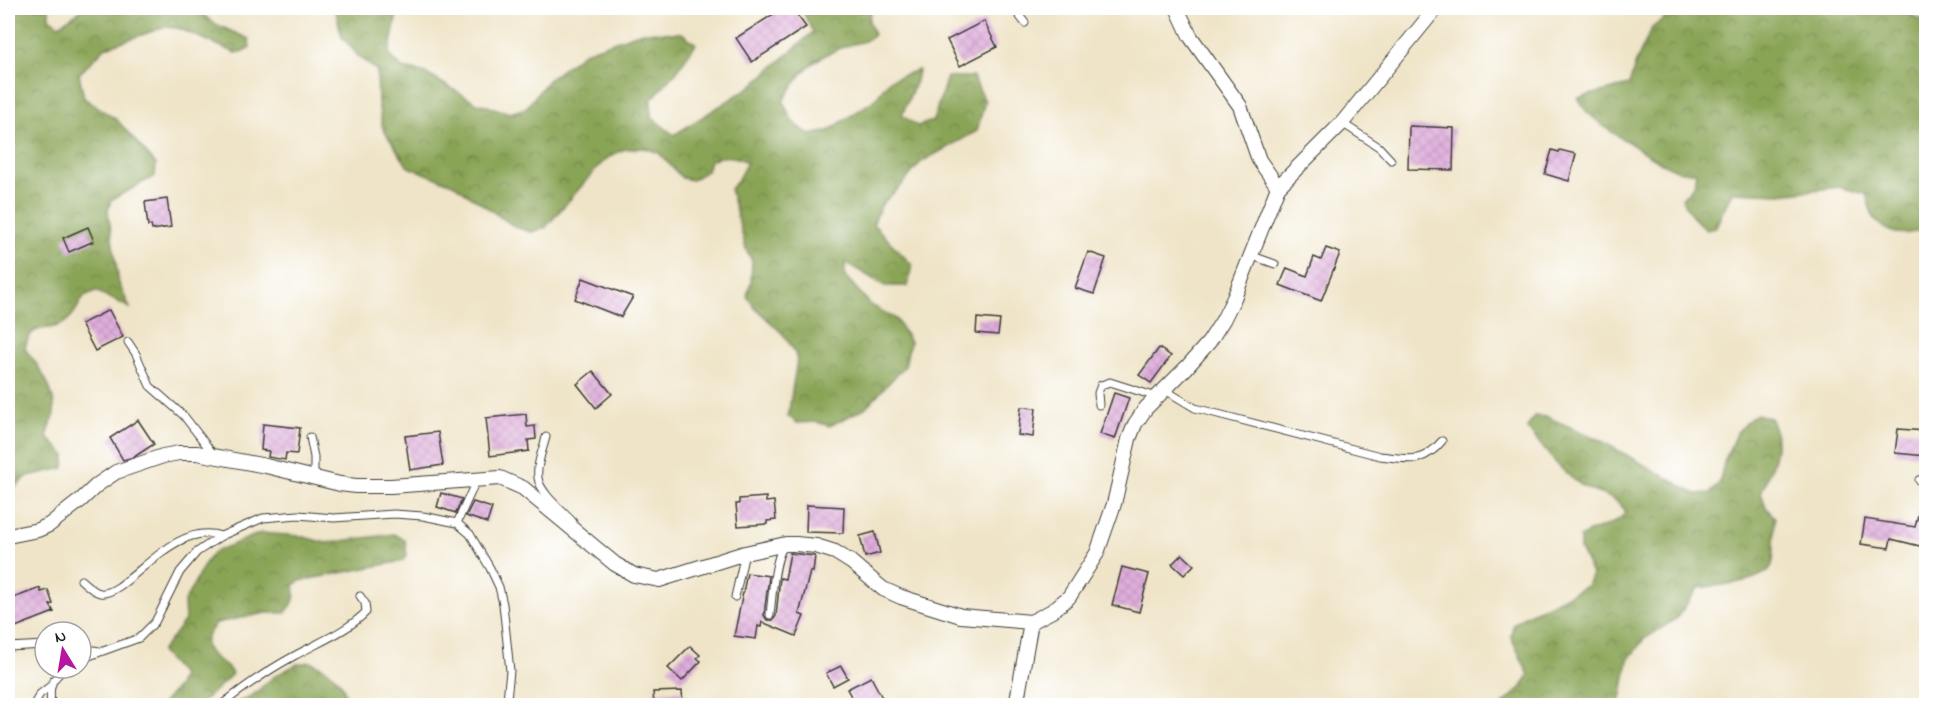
<svg xmlns="http://www.w3.org/2000/svg" width="1934" height="713" viewBox="0 0 1934 713" font-family="'Indie Flower',sans-serif">
<style>
.forest{fill:url(#forest-crowns);stroke:#536039;stroke-width:1.5}
.building{fill:url(#building-cross-hatch)}
.lines{fill:none;stroke-linecap:round;stroke-linejoin:round}
.service-casing{stroke:#3c3a36;stroke-width:9}
.minor-casing{stroke:#3c3a36;stroke-width:16}
.service{stroke:#fff;stroke-width:7}
.minor{stroke:#fff;stroke-width:14}
</style>
<defs>
<pattern id="forest-crowns" width="20" height="18" patternUnits="userSpaceOnUse" patternTransform="scale(1.5)"><rect width="20" height="18" fill="#8aa456"/><path d="M2 6a3 3 0 1 1 6 0M12 15a3 3 0 1 1 6 0" fill="none" stroke="#708546"/></pattern>
<pattern id="building-cross-hatch" width="8" height="8" patternUnits="userSpaceOnUse" patternTransform="scale(1.5)"><rect width="8" height="8" fill="#e0afdd"/><path d="M0 0l8 8M0 8l8-8" fill="none" stroke="#c096bd"/></pattern>
</defs>
<rect width="100%" height="100%" fill="#fff"/>
<filter id="ink" filterUnits="userSpaceOnUse"><feTurbulence type="fractalNoise" baseFrequency=".0167" numOctaves="2"/><feDisplacementMap in="SourceGraphic" scale="12" xChannelSelector="R" yChannelSelector="G"/><feConvolveMatrix kernelMatrix="1 2 1 2 8 2 1 2 1" color-interpolation-filters="sRGB"/></filter>
<filter id="wash" filterUnits="userSpaceOnUse"><feTurbulence type="fractalNoise" baseFrequency=".008" numOctaves="4" result="noise"/><feDisplacementMap in="SourceGraphic" scale="24" xChannelSelector="R" yChannelSelector="G"/><feGaussianBlur stdDeviation="1.35" result="paint"/><feColorMatrix in="noise" values="0 0 0 0 0 0 0 0 0 0 0 0 0 0 0 0 0 1.4 0 .05"/><feComposite in="paint" operator="in"/></filter>
<g filter="url(#wash)">
<rect width="100%" height="100%" fill="#efe4c7"/>
<g class="forest">
<path d="M 8,8 L 49,8 L 49,18 L 59,25 L 85,8 L 196,8 L 213,23 L 249,39 L 250,49 L 236,53 L 178,28 L 165,27 L 106,47 L 79,74 L 84,98 L 117,120 L 156,164 L 155,176 L 111,200 L 108,211 L 119,284 L 130,308 L 96,291 L 84,296 C 78,306 74,316 64,323 C 46,334 31,320 25,349 C 39,366 56,390 54,413 C 53,421 49,429 47,437 L 65,455 L 64,468 L 28,476 L 8,493 Z"/>
<path d="M 335,8 L 398,8 L 389,54 L 402,68 L 423,72 L 477,103 L 510,113 L 526,108 L 548,80 L 585,52 L 642,32 L 682,33 L 696,44 L 676,72 L 651,100 L 651,117 L 674,135 L 750,87 L 813,32 L 801,8 L 877,8 L 870,13 L 869,22 L 874,35 C 865,43 860,42 849,45 C 813,57 803,69 783,101 L 792,121 L 810,135 L 828,131 L 874,100 L 890,80 L 918,70 L 916,81 L 902,115 L 917,126 L 933,121 L 947,77 L 973,77 L 985,101 L 977,131 L 921,162 L 901,186 L 882,204 L 873,224 L 912,265 L 908,286 L 885,286 L 845,262 L 845,276 L 871,305 L 896,319 L 910,342 L 905,366 L 865,408 L 830,426 L 816,422 L 797,423 L 788,416 L 797,360 L 794,350 L 782,333 L 754,307 L 747,296 L 751,282 L 752,261 L 746,249 L 730,189 L 737,181 L 747,162 C 734,155 723,155 710,160 L 707,171 L 692,180 L 682,178 L 659,153 L 645,148 L 625,149 L 610,156 L 598,167 L 545,228 L 531,232 L 515,227 L 453,184 L 408,167 L 383,129 L 378,103 L 377,71 L 359,57 L 342,37 Z"/>
<path d="M 1678,8 L 1887,8 L 1888,11 L 1910,14 L 1926,22 L 1926,58 L 1922,68 L 1926,76 L 1926,226 C 1913,236 1893,237 1879,224 C 1871,217 1869,203 1866,194 L 1839,187 L 1781,194 L 1732,192 L 1715,228 L 1706,230 L 1692,216 L 1682,198 L 1694,186 L 1696,172 L 1681,172 L 1658,161 L 1607,129 L 1587,112 L 1578,98 L 1629,85 L 1636,62 L 1652,28 Z"/>
<path d="M 1757,414 L 1770,418 C 1784,444 1771,468 1761,493 L 1766,507 L 1775,518 C 1774,528 1775,557 1772,565 C 1765,583 1716,585 1698,588 L 1676,619 L 1644,639 L 1628,660 L 1620,705 L 1502,705 L 1522,687 L 1529,675 L 1511,637 L 1513,625 L 1523,617 L 1587,586 L 1592,574 L 1580,549 L 1580,537 C 1598,525 1613,529 1626,512 C 1614,493 1600,497 1583,486 C 1561,473 1544,448 1527,428 L 1534,416 L 1547,417 L 1598,439 L 1696,494 L 1710,493 L 1719,484 L 1725,459 L 1736,434 L 1746,422 Z"/>
<path d="M 261,533 L 300,536 L 326,543 L 394,534 L 405,540 L 407,556 L 402,561 L 299,581 L 294,585 C 296,599 294,603 285,613 L 266,613 L 216,623 C 213,627 207,635 206,640 C 202,656 228,662 232,674 L 200,705 L 161,705 L 178,686 L 182,675 L 161,652 L 185,620 L 184,602 L 206,562 L 214,552 Z"/>
<path d="M 310,662 C 328,668 351,684 344,705 L 232,705 L 253,695 L 273,677 L 297,664 Z"/>
</g>
<g id="blocks">
<g class="building">
<polygon points="783,8 792,8 806,27 752,62 736,38"/>
<polygon points="984,21 997,47 960,66 947,40"/>
<polygon points="1409,126 1454,128 1453,170 1408,169"/>
<polygon points="1552,150 1559,152 1560,150 1576,154 1569,181 1545,174"/>
<polygon points="167,199 171,227 152,230 151,225 148,226 145,202"/>
<polygon points="88,227 94,241 69,252 63,238"/>
<polygon points="1326,248 1340,253 1321,301 1280,285 1287,268 1307,276 1314,257 1321,260"/>
<polygon points="1088,252 1106,258 1094,294 1075,288"/>
<polygon points="583,278 633,297 621,317 575,299"/>
<polygon points="109,310 123,337 95,351 81,324"/>
<polygon points="977,318 1000,320 998,335 976,333"/>
<polygon points="1159,348 1171,356 1151,383 1139,375"/>
<polygon points="593,371 612,394 596,408 577,384"/>
<polygon points="1114,393 1129,398 1115,439 1100,434"/>
<polygon points="1021,407 1036,408 1033,437 1018,435"/>
<polygon points="526,414 527,427 535,426 536,439 528,440 529,451 490,456 486,418"/>
<polygon points="138,420 154,444 134,457 123,460 110,438"/>
<polygon points="263,424 300,428 297,454 286,453 285,460 268,457 269,451 261,450"/>
<polygon points="1898,429 1926,431 1926,456 1895,453"/>
<polygon points="438,432 443,465 410,470 405,436"/>
<polygon points="441,493 462,499 456,513 437,507"/>
<polygon points="766,497 766,502 774,501 776,520 767,521 767,524 738,526 736,504 739,504 739,499"/>
<polygon points="1922,501 1926,502 1926,538 1924,547 1891,539 1889,548 1861,544 1865,519 1915,527"/>
<polygon points="473,502 492,508 487,523 466,516"/>
<polygon points="807,505 844,507 843,533 806,532"/>
<polygon points="875,532 880,553 865,557 860,536"/>
<polygon points="790,553 815,556 813,572 810,572 799,614 804,616 796,636 762,622 761,627 758,626 756,639 734,636 747,573 769,576 764,615 767,620 773,620 776,616 780,578 785,579"/>
<polygon points="1182,554 1194,565 1184,575 1172,564"/>
<polygon points="1122,567 1149,574 1139,612 1112,605"/>
<polygon points="40,588 41,592 48,590 53,604 50,605 54,612 8,630 8,600"/>
<polygon points="690,646 700,655 697,658 701,661 682,681 668,668"/>
<polygon points="841,666 848,678 833,686 826,673"/>
<polygon points="871,677 886,705 856,705 847,689"/>
<polygon points="682,691 683,705 654,705 653,692"/>
</g>
</g>
</g>
<g filter="url(#ink)">
<use href="#blocks" fill-opacity="0" stroke="#3c3a36" stroke-width="1.5"/>
<g class="lines">
<defs>
<g id="service">
<polyline points="1017,8 1018,14 1025,23"/>
<polyline points="1342,123 1379,147 1391,160"/>
<polyline points="1250,255 1275,264"/>
<polyline points="128,342 136,354 150,386 184,416 214,455"/>
<path d="M 1165,390 L 1195,408 L 1380,456 C 1408,459 1422,465 1442,441"/>
<polyline points="1099,405 1098,393 1101,385 1110,382 1157,397"/>
<polyline points="310,437 314,457 314,479"/>
<path d="M 546,437 C 543,449 536,465 538,478 C 540,493 563,511 573,522"/>
<polyline points="1919,480 1926,477"/>
<polyline points="457,523 477,479"/>
<path d="M 81,580 C 86,584 93,592 100,593 C 127,597 170,520 221,536"/>
<polyline points="735,597 745,553"/>
<path d="M 770,615 C 772,599 774,558 784,546"/>
<polyline points="8,647 45,645"/>
<polyline points="81,648 99,651"/>
<polyline points="81,659 139,638 155,622 180,572 197,552 221,536 263,518 298,515 334,518 394,514 423,516 457,523 470,534 490,568 499,587 503,604 510,671 507,699 504,706"/>
<polyline points="33,706 40,694 49,687"/>
<path d="M 51,706 C 49,686 50,680 66,668"/>
<path d="M 220,706 C 244,687 268,670 294,656 C 319,642 346,632 366,612 L 365,603 L 360,596"/>
</g>
<g id="minor">
<polyline points="1177,8 1190,36 1240,106 1259,160 1278,187"/>
<polyline points="8,536 38,530 49,525 81,500 97,485 116,472 163,456 179,453 197,453 266,466 340,484 356,486 391,486 500,478 523,488 615,564 634,575 659,580 745,553 786,544 796,544 816,546 835,552 851,562 883,589 901,597 961,616 1031,622 1052,611 1069,597 1097,553 1114,504 1129,439 1135,424 1146,408 1187,367 1209,342 1223,320 1234,298 1278,187 1342,123 1436,8"/>
<polyline points="1016,706 1031,622"/>
</g>
</defs>
<use href="#service" class="service-casing"/>
<use href="#minor" class="minor-casing"/>
<use href="#service" class="service"/>
<use href="#minor" class="minor"/>
</g>
</g>
<rect width="1934" height="713" fill="none" stroke="#fff" stroke-width="30"/>
<g transform="translate(63 650) rotate(349)"><circle r="28" fill="#ffffff" stroke="#a4a4a4" stroke-width="1.5"/>
<path d="M0-4.5L10 22L0 15L-10 22Z" fill="#b5179e"/>
<text y="-9" font-size="16" font-weight="bold" text-anchor="middle" fill="#1c1c1c">N</text>
</g>
</svg>
